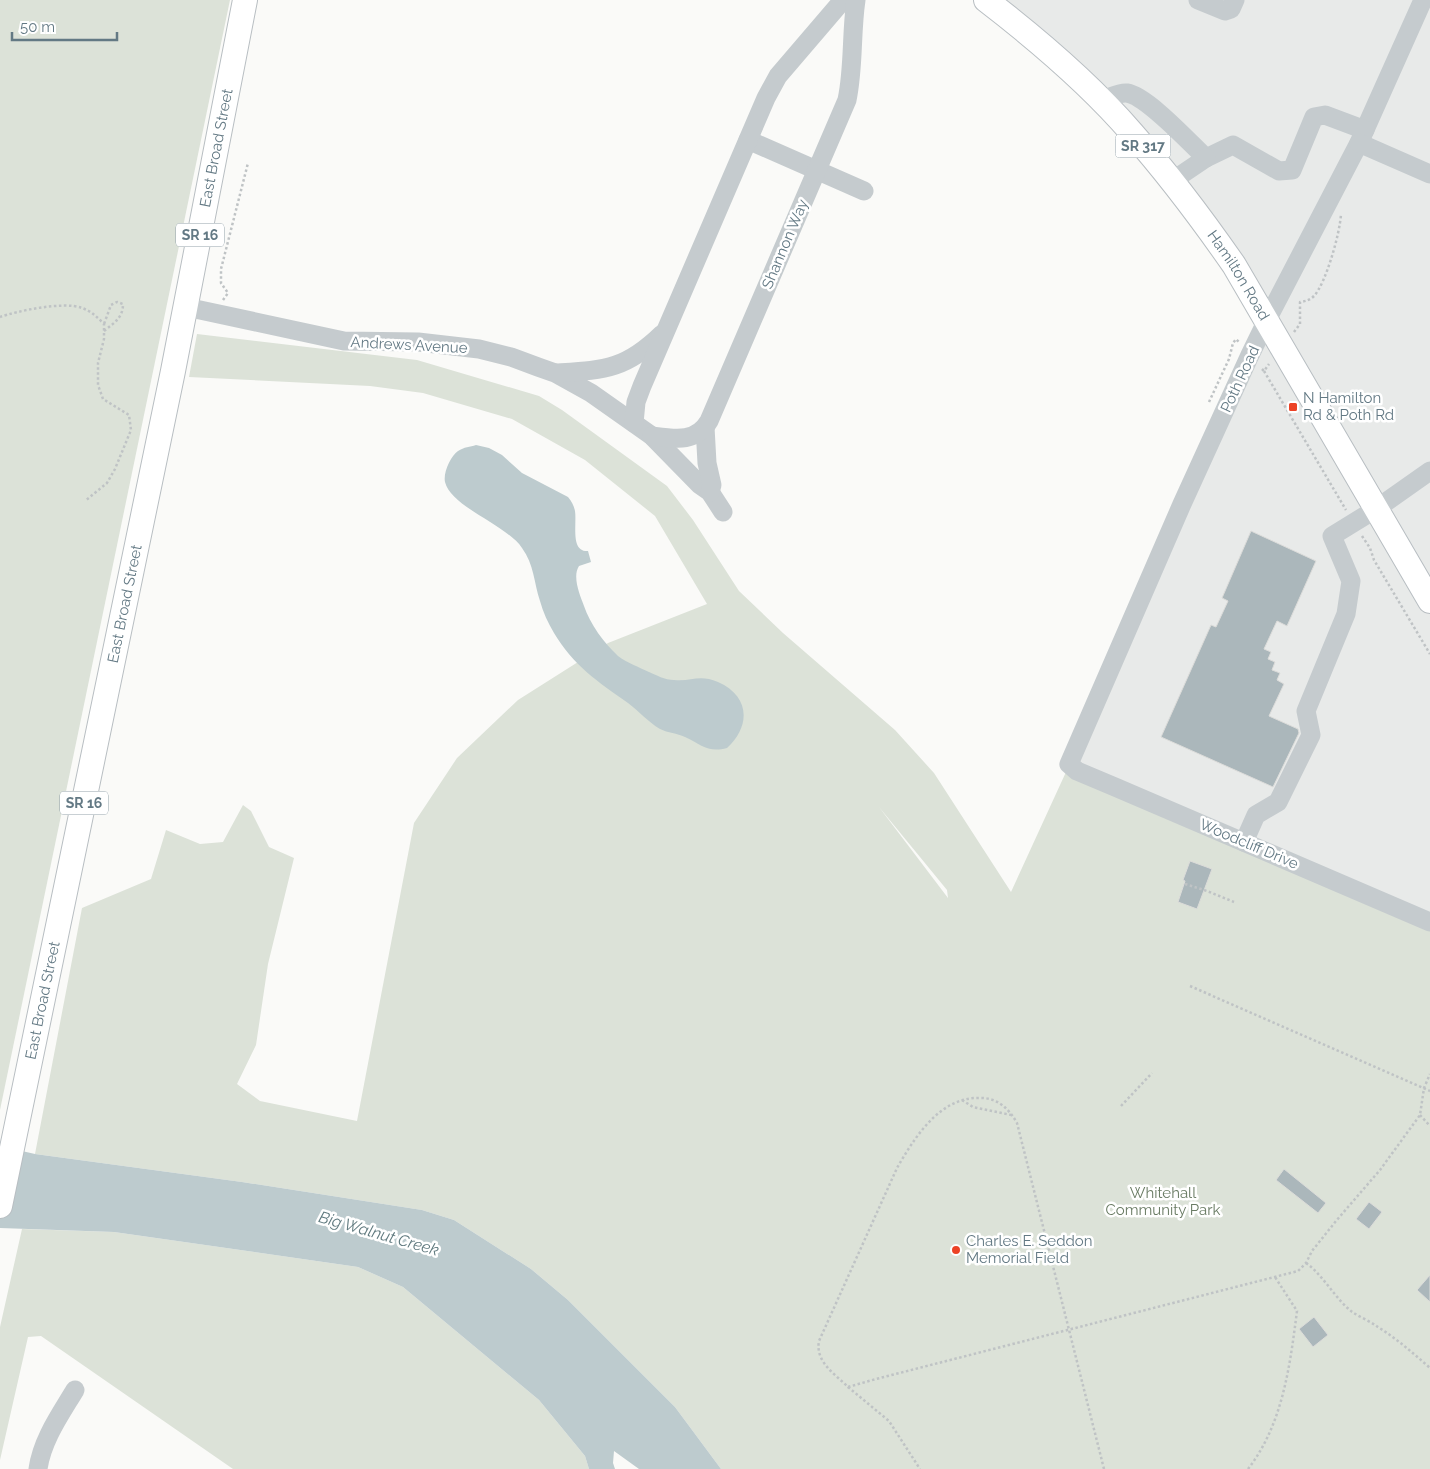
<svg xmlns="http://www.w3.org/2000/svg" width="1430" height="1469" viewBox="0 0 1430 1469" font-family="Raleway,sans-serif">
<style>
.built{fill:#e8eae9}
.green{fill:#dce2d8;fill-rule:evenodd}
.water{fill:#bdcbce}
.building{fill:#abb7bb;stroke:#dcdcda}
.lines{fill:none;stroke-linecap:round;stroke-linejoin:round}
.major-casing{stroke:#b8bec2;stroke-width:26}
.path{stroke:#bfc3c5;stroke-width:2.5;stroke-dasharray:2.5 2.5;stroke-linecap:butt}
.minor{stroke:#c5cbce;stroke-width:19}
.major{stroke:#fff;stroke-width:24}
.poi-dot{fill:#ec4225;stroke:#fff;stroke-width:2}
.labels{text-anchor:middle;stroke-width:5;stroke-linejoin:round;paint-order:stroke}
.shield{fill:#fff;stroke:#92a1a9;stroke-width:1}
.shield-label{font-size:14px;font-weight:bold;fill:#637984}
.street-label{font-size:15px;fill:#637984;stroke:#fff}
.poi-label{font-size:15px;fill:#637984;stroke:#fff;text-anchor:start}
.park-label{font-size:15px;fill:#697b63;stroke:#fff}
.water-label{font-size:16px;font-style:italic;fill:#5e787d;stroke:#fff}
</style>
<rect width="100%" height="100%" fill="#fafaf8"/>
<polygon class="built" points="982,0 1430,0 1430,929 1066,772 1271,320 1117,116"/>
<g class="green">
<polygon points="0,0 230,0 0,1110"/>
<path d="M 197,334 L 417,360 L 539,396 L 562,410 L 667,486 L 693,520 L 739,591 L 783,633 L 895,730 L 934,773 L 1011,892 L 1066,772 L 1430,929 L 1430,1469 L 721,1469 L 675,1407 L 568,1300 L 531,1269 L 454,1220 L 422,1210 L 242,1182 L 35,1154 L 82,908 L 151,879 L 166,830 L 200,844 L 223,842 L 243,805 L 251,811 L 269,847 L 294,858 L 268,964 L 256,1045 L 237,1084 L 260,1101 L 357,1121 L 414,823 L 457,758 L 518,700 L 608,643 L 707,604 L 655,516 L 585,460 L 512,419 L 423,393 L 370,386 L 189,377 ZM 879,807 L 947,890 L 948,898 Z"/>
<polygon points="22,1229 114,1232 358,1267 403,1287 539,1400 585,1456 589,1469 233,1469 41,1336 28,1337 0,1460 0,1327"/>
</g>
<g class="water">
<path d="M 476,445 L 489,448 L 502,455 L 522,473 L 568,497 C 572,502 574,506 575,511 C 577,524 570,552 588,551 L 591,562 L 579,566 C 572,577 580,595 584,606 C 590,624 604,643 618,656 C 627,663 639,667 649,672 C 656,675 665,680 674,680 C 691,682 699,674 718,682 C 750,696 751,726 727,748 C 708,753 702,745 685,737 C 677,733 668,733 660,729 C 648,722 639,711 628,703 C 598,682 573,665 554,633 C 548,623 543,612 540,601 C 534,583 534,564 522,548 C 507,525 451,507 445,482 C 443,472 451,456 458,451 C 464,447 470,447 476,445 Z"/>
<polygon points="0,1146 35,1154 242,1182 422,1210 454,1220 531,1269 568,1300 675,1407 721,1469 639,1469 614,1451 613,1463 615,1469 589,1469 585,1456 539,1400 403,1287 358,1267 114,1232 0,1228"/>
</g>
<g class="building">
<polygon points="1251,531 1316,561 1287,626 1277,621 1264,649 1271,652 1268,659 1275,662 1272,670 1280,673 1277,680 1284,684 1269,716 1298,729 1299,733 1273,787 1161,737 1211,625 1216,627 1228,601 1222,598"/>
<polygon points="1190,861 1212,869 1197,909 1178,902 1185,881 1183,880"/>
<polygon points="1284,1169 1326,1203 1318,1213 1276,1180"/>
<polygon points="1369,1202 1382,1212 1369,1229 1356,1219"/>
<polygon points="1430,1275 1430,1302 1417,1290"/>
<polygon points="1314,1317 1328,1335 1313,1347 1299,1329"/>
</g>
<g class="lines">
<defs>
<g id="major">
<path id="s1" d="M 986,0 C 1038,40 1089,83 1132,133 C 1169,175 1202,219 1234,265 L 1430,601"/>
<path id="s2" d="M 0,1206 L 173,371 L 245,0"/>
</g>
</defs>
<use href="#major" class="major-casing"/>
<g class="path">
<polyline points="223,300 228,293 221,283 221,269 248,163"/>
<path d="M 0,317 C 17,311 64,301 82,308 C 91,311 97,317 104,324 L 104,339 L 98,363 L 98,385 L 103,399 L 129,415 L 131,430 L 115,469 L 107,483 L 85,501"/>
<path d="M 104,331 C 114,323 123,318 123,304 L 117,302 L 111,305 L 104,324"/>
<path d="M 1294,332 L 1300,324 L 1300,302 C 1306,301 1310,300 1314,296 C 1326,283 1340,233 1341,214"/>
<polyline points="1262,369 1264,371 1269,364"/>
<polyline points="1264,371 1346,510"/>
<polyline points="1209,402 1229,359 1233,343 1236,339 1239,342"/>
<polyline points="1362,536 1370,548 1374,560 1430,654"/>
<polyline points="1185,884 1207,891 1234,902"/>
<polyline points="1190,986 1430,1091"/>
<polyline points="962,1100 973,1107 1011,1115"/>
<polyline points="1121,1106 1152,1073"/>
<polyline points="1420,1115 1430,1126"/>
<path d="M 1306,1263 C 1323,1275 1334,1297 1351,1311 C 1359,1317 1370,1321 1378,1327 C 1397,1339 1413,1353 1430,1368"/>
<polyline points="848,1387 889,1421 920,1469"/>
<path d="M 1104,1469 L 1017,1123 C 1009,1109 998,1098 981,1098 C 940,1096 915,1137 897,1168 L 819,1341 C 815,1362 835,1374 848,1387 L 876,1379 L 1298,1271 L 1306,1263 L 1312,1251 L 1336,1221 L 1380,1170 L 1420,1115 L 1424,1088 L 1430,1074"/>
<path d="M 1248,1469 C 1283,1424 1290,1365 1297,1311 L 1275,1277"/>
</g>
<g class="minor">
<polyline points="1198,0 1225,11 1231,9 1235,0"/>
<polyline points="1423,0 1359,143 1269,316 1250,355 1182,504 1069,764 1077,771 1115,787 1430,922"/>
<path d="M 1101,100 C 1109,98 1119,92 1127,93 C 1147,96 1190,143 1206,158 L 1233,145 L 1279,171 L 1292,170 L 1314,117 L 1325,115 L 1365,130"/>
<polyline points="748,140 864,191"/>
<polyline points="1359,143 1430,174"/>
<polyline points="1172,181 1206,158"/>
<polyline points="186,307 344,341 418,342 479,349 511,357 538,367 555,373 591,393 652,436 700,485 710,492 723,512"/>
<path d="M 556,373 C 604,370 625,370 662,334"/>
<polyline points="634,423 636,402 642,386 766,98 778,76 843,0"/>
<polyline points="705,427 707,463 712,485 710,492"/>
<path d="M 652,436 C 675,439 696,443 709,421 L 847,100 C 854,67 851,33 856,0"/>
<polyline points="1244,842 1256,815 1278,802 1311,735 1306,711 1346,614 1351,581 1332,536 1376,509 1430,471"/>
<path d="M 38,1469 C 42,1440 60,1415 75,1390"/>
</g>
<use href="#major" class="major"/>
</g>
<g class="poi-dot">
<rect x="1288" y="402" width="10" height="10" rx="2.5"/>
<circle cx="956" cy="1250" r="5"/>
</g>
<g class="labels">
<g class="shield">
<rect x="1115.5" y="134.5" width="55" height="23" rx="4"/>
<rect x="176" y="223.5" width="48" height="23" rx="4"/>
<rect x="60" y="791.5" width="48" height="23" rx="4"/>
</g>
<g class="shield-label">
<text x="1143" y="151">SR 317</text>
<text x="200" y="240">SR 16</text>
<text x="84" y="808">SR 16</text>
</g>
<g class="street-label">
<text dy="5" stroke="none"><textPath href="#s2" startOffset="1080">East Broad Street</textPath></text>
<text transform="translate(785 244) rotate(-67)" y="5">Shannon Way</text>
<text dy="5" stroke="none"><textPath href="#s1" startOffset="376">Hamilton Road</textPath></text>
<text transform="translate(409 345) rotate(3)" y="5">Andrews Avenue</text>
<text transform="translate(1240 379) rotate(-65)" y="5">Poth Road</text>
<text dy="5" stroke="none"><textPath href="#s2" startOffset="615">East Broad Street</textPath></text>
<text transform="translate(1249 844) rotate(23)" y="5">Woodcliff Drive</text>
<text dy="5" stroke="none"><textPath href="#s2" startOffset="210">East Broad Street</textPath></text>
</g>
<g class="poi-label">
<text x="1303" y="403">N Hamilton<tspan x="1303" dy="17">Rd &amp; Poth Rd</tspan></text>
<text x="966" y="1246">Charles E. Seddon<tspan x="966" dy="17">Memorial Field</tspan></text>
</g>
<g class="park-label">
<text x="1163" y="1198">Whitehall<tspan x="1163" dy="17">Community Park</tspan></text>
</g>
<g class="water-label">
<text transform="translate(379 1233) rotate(16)" y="6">Big Walnut Creek</text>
</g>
</g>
<path d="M12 32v8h105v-8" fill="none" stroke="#637984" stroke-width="2.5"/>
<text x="20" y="32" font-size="15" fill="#637984" stroke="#ffffff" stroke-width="4" paint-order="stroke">50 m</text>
</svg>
